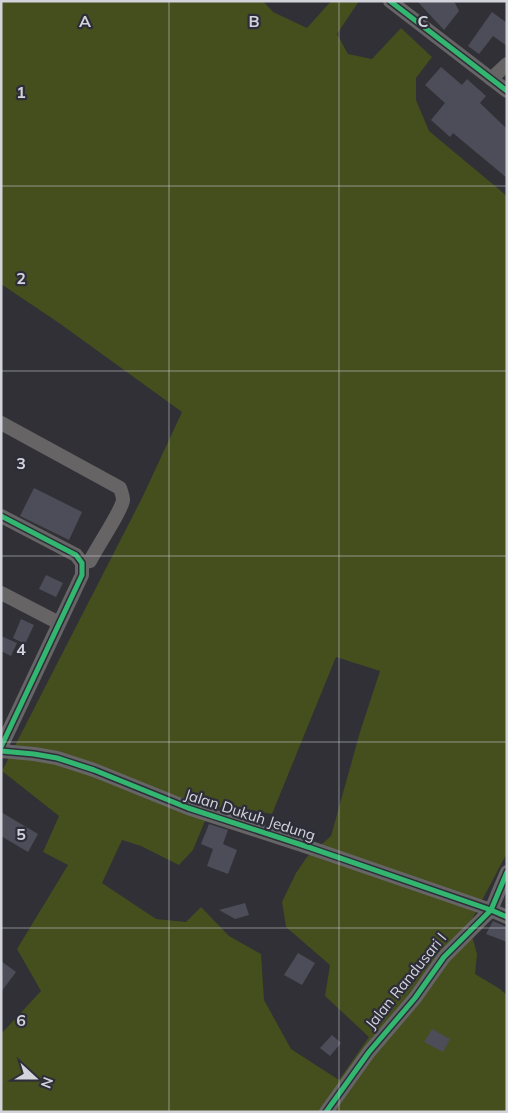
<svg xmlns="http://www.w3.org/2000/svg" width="508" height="1113" viewBox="0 0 508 1113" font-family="Mulish,sans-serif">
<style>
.green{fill:#454e1d;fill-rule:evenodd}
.building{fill:#4d4d59}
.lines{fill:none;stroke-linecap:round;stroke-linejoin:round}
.minor{stroke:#666465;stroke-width:14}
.cycleway-casing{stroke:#2d2e39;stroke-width:8}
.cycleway{stroke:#33b770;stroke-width:5}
.grid{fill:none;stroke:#d3d3db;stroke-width:1;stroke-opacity:0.55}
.labels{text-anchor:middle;stroke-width:4.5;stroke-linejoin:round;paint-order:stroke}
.street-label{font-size:15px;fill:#d3d3db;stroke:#2d2e39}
.grid-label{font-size:16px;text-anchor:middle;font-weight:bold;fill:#d3d3db;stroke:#2d2e39;stroke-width:4.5;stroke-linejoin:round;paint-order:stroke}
</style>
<rect width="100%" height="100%" fill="#303036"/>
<path class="green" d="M 1,1 L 263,1 L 273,12 L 307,28 L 331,1 L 359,1 L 337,34 L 348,54 L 372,59 L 401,28 L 432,57 L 416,78 L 416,100 L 429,131 L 507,196 L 507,853 L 469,925 L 477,954 L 475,974 L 500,989 L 507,995 L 507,1112 L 1,1112 L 1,1034 L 41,991 L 17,949 L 68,865 L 43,852 L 59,816 L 2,771 L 142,498 L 182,412 L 59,323 L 1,284 ZM 336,657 L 380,671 L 360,732 L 331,836 L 307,857 L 296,873 L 282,902 L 286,927 L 330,965 L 325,996 L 369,1037 L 339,1080 L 291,1049 L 264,1000 L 261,954 L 229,936 L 201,907 L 186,922 L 156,919 L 102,883 L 122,840 L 141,846 L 179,865 L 193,850 L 209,811 L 227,805 L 272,814 Z"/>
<g class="building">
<polygon points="417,1 454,1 459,11 444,30"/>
<polygon points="492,12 507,23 507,46 493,36 479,54 468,46"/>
<polygon points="441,67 462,85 467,79 486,96 480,103 507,129 507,178 453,133 450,137 431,120 445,103 425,85"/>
<polygon points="34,488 82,512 69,540 20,516"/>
<polygon points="46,575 63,583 56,597 39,589"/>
<polygon points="21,619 34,625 25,644 13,638"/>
<polygon points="1,636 17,643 11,656 1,651"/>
<polygon points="1,812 38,834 28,852 1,836"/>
<polygon points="209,824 228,830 223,844 237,850 228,874 207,866 213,849 201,844"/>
<polygon points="245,903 249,915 235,919 219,910"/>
<polygon points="493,921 507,927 507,942 486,934"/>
<polygon points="298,953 315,963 302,985 284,975"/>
<polygon points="1,961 16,972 1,992"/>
<polygon points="432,1029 450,1039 443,1052 424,1042"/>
<polygon points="332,1035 341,1043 330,1056 320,1048"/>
</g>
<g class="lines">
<g class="minor">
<polyline points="390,1 507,91"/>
<polyline points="491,79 507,64"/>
<path d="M 1,423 L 120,488 C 121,491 123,496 123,500 C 122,510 97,547 90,561 L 82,563"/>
<polyline points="1,516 76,555 82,563 82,575 1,747"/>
<polyline points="1,593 59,623"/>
<polyline points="1,751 34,754 57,758 94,770 188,808 308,847 491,910 507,917"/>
<polyline points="326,1112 369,1052 415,998 444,957 491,910 507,872"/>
</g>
<defs>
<g id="cycleway">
<polyline points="390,1 507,91"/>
<polyline points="1,516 76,555 82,563 82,575 1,747"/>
<polyline points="1,751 34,754 57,758 94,770 188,808 308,847 491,910 507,917"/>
<polyline points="326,1112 369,1052 415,998 444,957 491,910 507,872"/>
</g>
</defs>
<use href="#cycleway" class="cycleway-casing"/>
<use href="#cycleway" class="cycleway"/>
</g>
<path class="grid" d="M 169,1 L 169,1112M 339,1 L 339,1112M 1,186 L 507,186M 1,371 L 507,371M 1,556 L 507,556M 1,742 L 507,742M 1,928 L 507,928"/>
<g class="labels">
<g class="street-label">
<text transform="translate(250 815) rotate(18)" y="5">Jalan Dukuh Jedung</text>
<text transform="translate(406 981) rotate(-51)" y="5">Jalan Randusari I</text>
</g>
</g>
<g class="grid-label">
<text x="85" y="27">A</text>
<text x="254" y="27">B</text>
<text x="423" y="27">C</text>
<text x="21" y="98">1</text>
<text x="21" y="284">2</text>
<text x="21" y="469">3</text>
<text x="21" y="655">4</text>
<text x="21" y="840">5</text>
<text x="21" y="1026">6</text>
</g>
<rect width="508" height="1113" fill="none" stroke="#d3d3db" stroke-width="5"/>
<g transform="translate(35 1078) rotate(111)" stroke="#2d2e39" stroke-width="4" paint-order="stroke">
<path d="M0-4L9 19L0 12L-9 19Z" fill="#d3d3db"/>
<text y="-8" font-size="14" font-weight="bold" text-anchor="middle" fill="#d3d3db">N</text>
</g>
</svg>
